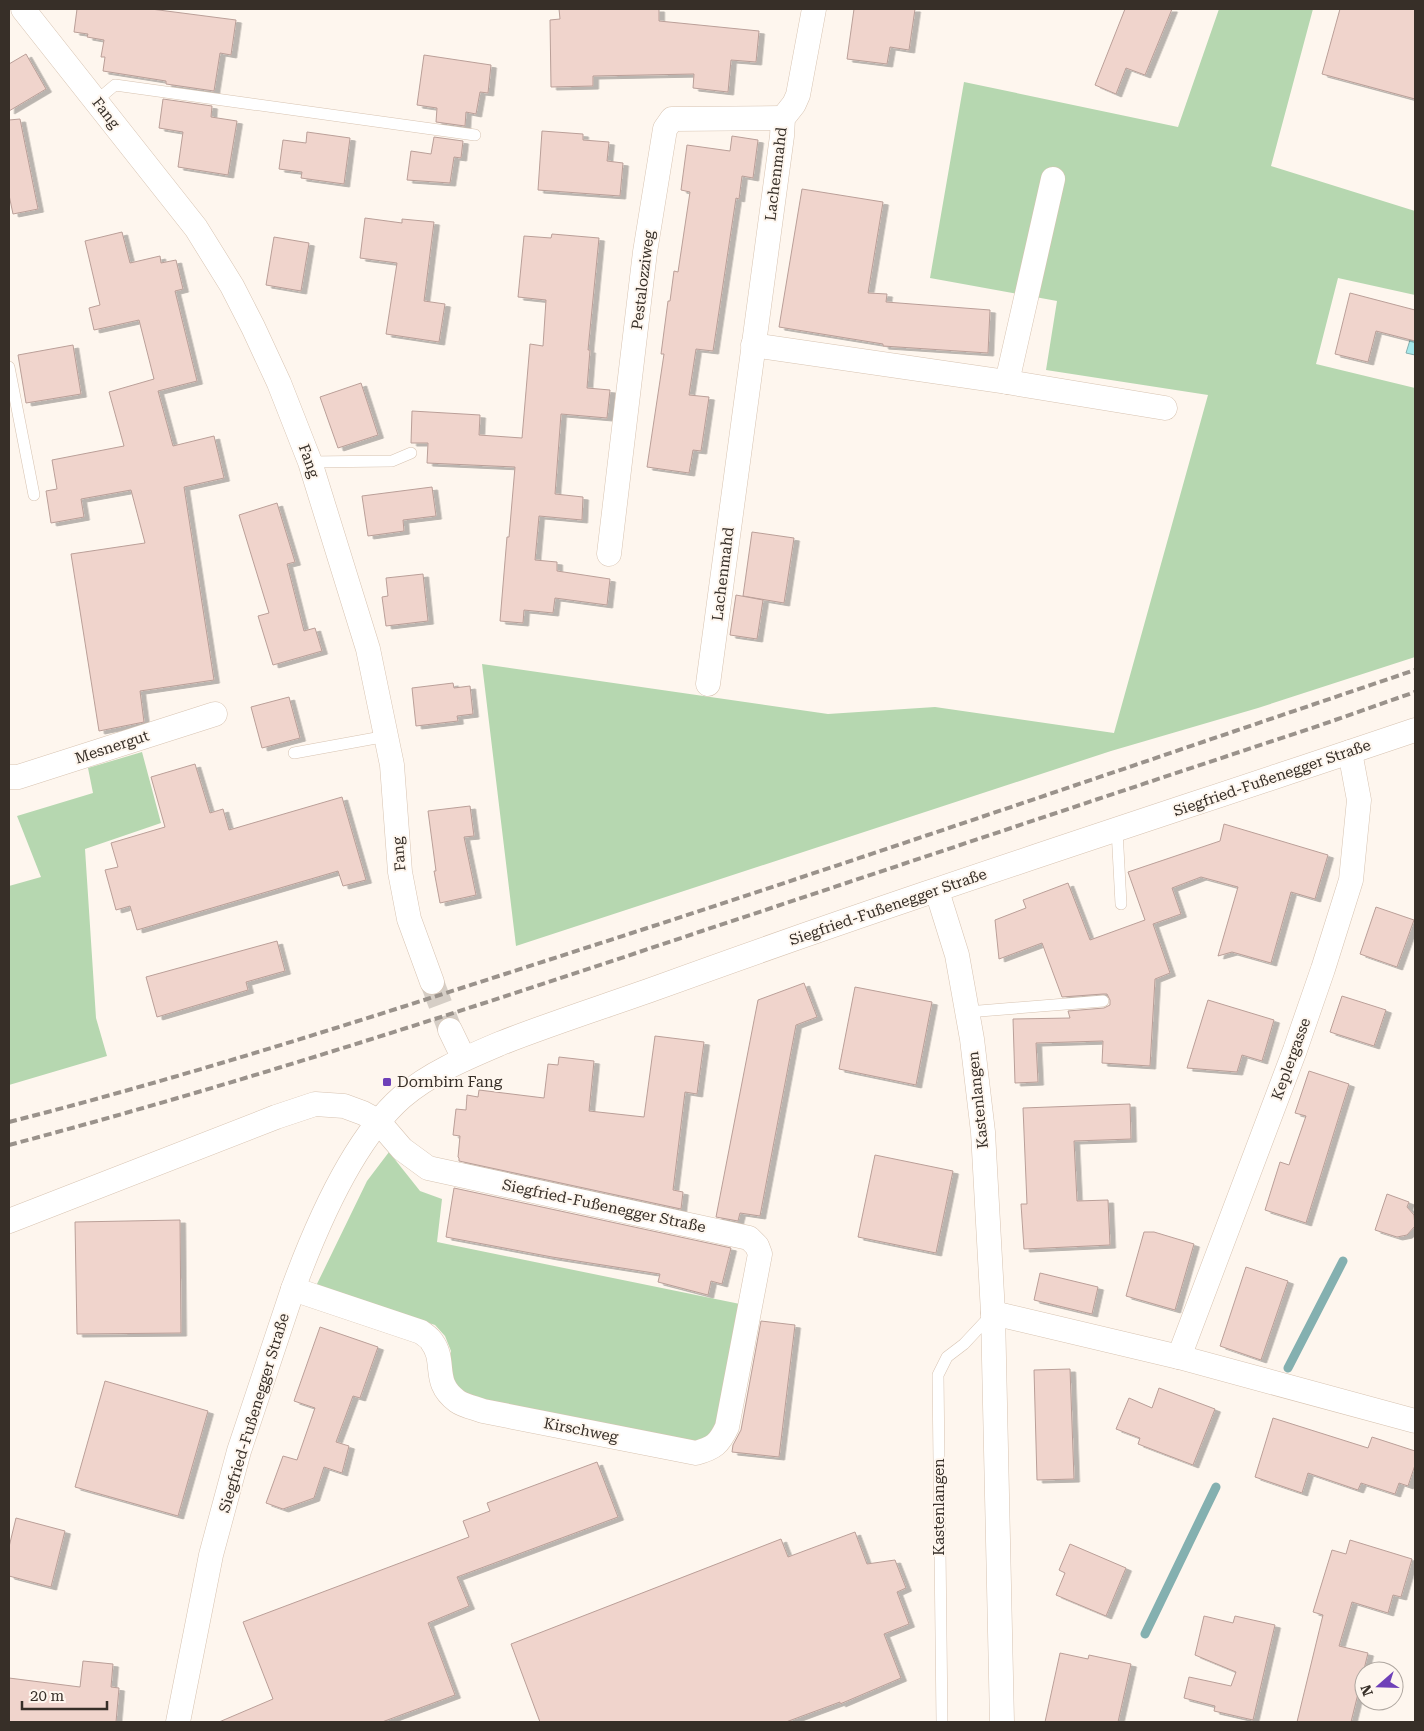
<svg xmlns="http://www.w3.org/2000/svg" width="1424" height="1731" viewBox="0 0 1424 1731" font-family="'Roboto Serif',serif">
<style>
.green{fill:#b6d7b0}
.water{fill:#a5e8eb;stroke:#84b0b0}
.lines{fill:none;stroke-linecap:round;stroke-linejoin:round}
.stream{stroke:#84b0b0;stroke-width:9}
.building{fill:#f0d4cc;stroke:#ba9f98;filter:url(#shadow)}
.street-tunnel{stroke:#d6cec6;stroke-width:24;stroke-dasharray:24 12;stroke-linecap:butt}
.lane-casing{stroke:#d7c3b1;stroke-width:12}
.street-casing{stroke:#d7c3b1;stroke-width:25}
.lane{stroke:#fff;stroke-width:11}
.street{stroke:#fff;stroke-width:24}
.rail{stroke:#9a928b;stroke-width:4;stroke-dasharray:8 4;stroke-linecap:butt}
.poi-dot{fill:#6e40b8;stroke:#fef6ee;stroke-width:2}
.labels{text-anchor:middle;stroke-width:4;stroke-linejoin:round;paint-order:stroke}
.street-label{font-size:15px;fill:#372f28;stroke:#fef6ee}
.poi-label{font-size:15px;fill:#372f28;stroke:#fef6ee;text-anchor:start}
</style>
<defs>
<filter id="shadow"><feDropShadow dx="5.5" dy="3" stdDeviation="0" flood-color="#0004"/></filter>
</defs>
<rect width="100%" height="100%" fill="#fef6ee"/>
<g class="green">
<polygon points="1219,9 1313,9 1271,166 1415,211 1415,295 1338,278 1316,364 1415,388 1415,657 1258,708 1111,751 516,946 482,664 828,714 935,707 1114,733 1208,395 1046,370 1057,301 930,278 964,82 1178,127"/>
<polygon points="142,752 161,823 85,849 96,1018 107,1056 9,1085 9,886 41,877 17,816 93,793 88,768"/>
<polygon points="389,1152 420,1191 442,1199 437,1242 740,1304 717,1430 707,1440 690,1443 483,1401 461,1394 453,1380 448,1366 451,1351 445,1336 435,1325 316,1286 367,1181"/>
</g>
<polygon class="water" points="1410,340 1415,341 1415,355 1406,353"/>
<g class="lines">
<g class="stream">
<polyline points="1288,1368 1343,1261"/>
<polyline points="1145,1634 1216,1487"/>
</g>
</g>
<g class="building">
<polygon points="77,9 151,9 236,20 231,55 220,53 214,91 166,84 166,81 103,71 105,57 101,57 104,40 87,37 88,34 74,32"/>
<polygon points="559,9 659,9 659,21 759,31 756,62 731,60 728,92 693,88 694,74 593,76 593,86 551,87 550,20 560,19"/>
<polygon points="854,9 915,9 909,50 890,47 887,64 847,59"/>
<polygon points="1125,9 1172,9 1145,75 1126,68 1116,94 1095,85"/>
<polygon points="1340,9 1415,9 1415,99 1322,74"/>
<polygon points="26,54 46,89 9,111 9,64"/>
<polygon points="424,55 491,65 488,93 480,92 476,114 466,112 465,126 436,122 437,108 417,105"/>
<polygon points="163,99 212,106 211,117 237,121 228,175 178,167 183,132 159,128"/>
<polygon points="20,119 38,209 13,214 9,195 9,120"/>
<polygon points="542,131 583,134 583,140 609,142 607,161 623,163 620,196 538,190"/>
<polygon points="307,132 350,138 344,184 301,178 302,172 279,169 283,140 306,143"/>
<polygon points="732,136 758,140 753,178 742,176 739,199 736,198 713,351 696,349 689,395 709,397 701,451 693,450 689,473 647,467 664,354 661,354 668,301 670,301 674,271 678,272 690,192 681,190 687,145 730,151"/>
<polygon points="434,137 463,141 461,158 454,157 450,183 407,180 411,151 431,154"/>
<polygon points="802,189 883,202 868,293 887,294 886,302 990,310 988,353 883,346 883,344 779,327"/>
<polygon points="365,218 402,223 402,219 434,222 424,301 445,304 439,342 386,334 397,263 360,258"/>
<polygon points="122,232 130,263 160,256 161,263 176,260 183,289 175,291 197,381 158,391 173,446 214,436 224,478 184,487 214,680 140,691 144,722 99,731 71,554 145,543 131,490 81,499 84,517 51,523 46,491 57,489 52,460 124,446 109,392 154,379 139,320 94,330 89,308 100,305 85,241"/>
<polygon points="552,234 599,238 588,350 590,350 587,388 610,390 607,418 561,414 555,494 583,497 582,520 539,516 535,560 557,562 557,571 610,579 607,605 555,598 553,613 524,610 523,623 500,621 507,537 509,537 515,467 427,463 428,443 411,443 412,411 480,415 479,435 522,438 530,344 543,346 546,300 518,297 524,236 551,238"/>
<polygon points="274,237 309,243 301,291 266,285"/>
<polygon points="1350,293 1415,310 1415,341 1376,331 1368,362 1335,354"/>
<polygon points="73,345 81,394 26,403 18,355"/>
<polygon points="361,383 378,435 338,448 320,397"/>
<polygon points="432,487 436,516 403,520 404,531 368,536 362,496"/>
<polygon points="277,503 295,562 287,564 304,631 315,628 322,651 273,665 258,616 269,613 239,515"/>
<polygon points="752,532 794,538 784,603 743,596"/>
<polygon points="423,574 428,621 386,626 382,597 388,596 386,578"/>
<polygon points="736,595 763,600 757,639 730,635"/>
<polygon points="453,683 454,688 470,686 473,714 457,716 458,721 416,726 412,688"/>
<polygon points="289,697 300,738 262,748 251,707"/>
<polygon points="195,764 210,813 223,809 229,830 342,797 366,880 343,886 338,871 137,930 130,906 116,910 105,870 118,867 111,843 165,827 151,777"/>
<polygon points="470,806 474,836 464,837 476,895 440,903 434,871 436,871 428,811"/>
<polygon points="1224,824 1328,855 1315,899 1291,892 1271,963 1232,952 1218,956 1238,887 1201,877 1172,888 1181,914 1153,924 1170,973 1155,979 1150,1066 1102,1063 1103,1041 1036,1043 1038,1082 1015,1083 1013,1019 1070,1018 1068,1011 1104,1008 1110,1005 1110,1000 1107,994 1103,994 1062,997 1042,943 999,959 995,920 1026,908 1023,900 1068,883 1090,940 1145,920 1128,872 1220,841"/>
<polygon points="1376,907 1414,920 1397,967 1360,954"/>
<polygon points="277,941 285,971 246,982 248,990 157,1017 146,977"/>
<polygon points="804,983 817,1017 796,1025 760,1216 740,1213 738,1221 716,1217 758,1000"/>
<polygon points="855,987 932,1002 916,1085 839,1069"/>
<polygon points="1342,996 1386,1010 1374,1046 1330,1032"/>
<polygon points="1208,1000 1274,1020 1262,1061 1242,1055 1237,1072 1187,1068"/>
<polygon points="655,1036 704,1042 697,1094 685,1092 673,1190 683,1192 681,1209 459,1161 459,1158 458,1157 460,1136 453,1135 456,1109 466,1110 467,1095 478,1097 479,1090 544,1098 548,1064 558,1065 559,1057 594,1061 589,1111 644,1117"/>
<polygon points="1309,1071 1349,1084 1306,1223 1265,1210 1280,1162 1289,1165 1306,1116 1295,1113"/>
<polygon points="1130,1104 1131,1139 1074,1141 1077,1201 1108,1200 1110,1245 1024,1249 1021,1204 1027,1204 1023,1108"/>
<polygon points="875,1155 953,1171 936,1253 858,1237"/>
<polygon points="454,1188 731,1248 722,1284 711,1281 708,1295 658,1282 660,1274 552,1257 446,1237"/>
<polygon points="1387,1194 1409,1202 1407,1207 1414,1215 1415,1226 1407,1235 1397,1237 1375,1230"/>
<polygon points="180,1220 181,1333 77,1334 75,1222"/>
<polygon points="1144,1232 1154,1232 1194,1244 1175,1310 1126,1296"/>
<polygon points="1246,1267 1288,1281 1261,1360 1220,1346"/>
<polygon points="1040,1273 1098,1287 1092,1314 1034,1300"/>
<polygon points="761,1321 795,1325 779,1457 732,1452 733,1445 741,1430"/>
<polygon points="320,1327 378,1347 360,1398 353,1396 336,1442 349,1446 342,1473 324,1467 314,1498 283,1509 266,1503 283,1456 297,1460 315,1408 294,1401"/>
<polygon points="1070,1369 1074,1479 1037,1480 1034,1370"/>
<polygon points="105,1381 208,1411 178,1516 75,1487"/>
<polygon points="1159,1388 1215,1409 1193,1465 1138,1444 1140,1438 1116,1429 1129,1398 1152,1408"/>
<polygon points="1273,1418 1368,1448 1372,1437 1415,1451 1415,1465 1408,1486 1399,1483 1395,1494 1361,1483 1358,1490 1308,1473 1302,1493 1255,1477"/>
<polygon points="597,1462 618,1517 457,1577 469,1606 428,1623 455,1695 382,1722 219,1722 273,1699 243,1622 469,1537 463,1521 490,1511 487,1503"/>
<polygon points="16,1518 65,1531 51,1587 9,1576 9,1547"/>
<polygon points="855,1532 867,1564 895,1560 906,1588 897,1592 909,1624 884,1634 901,1678 840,1704 840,1702 786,1722 540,1722 511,1644 781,1539 788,1557"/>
<polygon points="1350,1540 1412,1559 1401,1597 1393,1595 1388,1613 1352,1602 1339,1646 1368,1653 1351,1722 1297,1722 1323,1615 1313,1612 1332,1550 1346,1554"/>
<polygon points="1070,1544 1126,1568 1106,1616 1056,1595 1065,1573 1059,1570"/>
<polygon points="1204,1616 1233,1623 1235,1616 1275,1625 1253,1720 1214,1711 1215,1706 1184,1698 1189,1677 1231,1686 1236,1672 1195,1655"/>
<polygon points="1060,1653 1088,1659 1089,1655 1131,1664 1118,1722 1045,1722"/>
<polygon points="83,1661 113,1664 111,1687 119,1688 116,1722 9,1722 9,1678 80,1687"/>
</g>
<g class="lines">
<polyline class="street-tunnel" points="432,982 450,1030"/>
<defs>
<g id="lane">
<polyline points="96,101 115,85 475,135"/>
<polyline points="9,367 34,495"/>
<polyline points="310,462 392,461 411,453"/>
<polyline points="294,753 387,736"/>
<polyline points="1117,830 1121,904"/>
<polyline points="967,1012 1103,1001"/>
<polyline points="942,1722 938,1375 947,1357 964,1344 992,1314"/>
</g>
<g id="street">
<polyline points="23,9 196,228 232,286 253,327 279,383 310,462 368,649 392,765 400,872 409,919 432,982"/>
<polyline points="753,345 1007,382 1053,179"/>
<polyline points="1007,382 1165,408"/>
<polyline points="609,554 645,252 665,129 672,119 783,118"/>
<polyline points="708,684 782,136 783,118 794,104 798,95 814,9"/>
<polyline points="9,777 18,777 215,714"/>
<polyline points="937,891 957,955 972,1039 983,1132 993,1313 1002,1722"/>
<polyline points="450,1030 464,1059"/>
<path d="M 9,1221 L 276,1117 L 315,1104 L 344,1106 L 363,1113 L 378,1121 L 402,1149 L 428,1168 L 749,1238 L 757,1246 L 760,1254 L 727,1427 C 719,1444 714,1448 696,1453 L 483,1411 C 475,1408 464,1406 457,1401 C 431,1382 447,1362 432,1342 C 430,1338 425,1335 421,1332 L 293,1289"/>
<polyline points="993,1313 1179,1357 1415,1421"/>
<polyline points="1179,1357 1295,1050 1323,969 1351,880 1359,800 1350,752"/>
<path d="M 178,1722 L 211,1555 L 239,1451 L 293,1289 C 315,1229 353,1140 402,1097 C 430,1073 466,1058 499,1044 C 552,1023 606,1006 659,987 C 909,896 1163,815 1415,730"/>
</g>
</defs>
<use href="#lane" class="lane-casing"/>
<use href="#street" class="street-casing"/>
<use href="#lane" class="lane"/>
<use href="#street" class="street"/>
<g class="rail">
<path d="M 9,1122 C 198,1074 384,1013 570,953 C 853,862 1134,765 1415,670"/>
<path d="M 9,1145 C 243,1083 472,1008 702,931 C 907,863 1112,794 1318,726 L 1415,692"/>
</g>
</g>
<rect class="poi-dot" x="382" y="1077" width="10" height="10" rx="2.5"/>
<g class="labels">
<g class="street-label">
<text transform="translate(106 113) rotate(52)" y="5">Fang</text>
<text transform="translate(776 174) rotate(-83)" y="5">Lachenmahd</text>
<text transform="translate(643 280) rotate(-83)" y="5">Pestalozziweg</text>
<text transform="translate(309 461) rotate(70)" y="5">Fang</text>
<text transform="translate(723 574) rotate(-83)" y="5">Lachenmahd</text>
<text transform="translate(112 747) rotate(-18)" y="5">Mesnergut</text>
<text transform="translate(1272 778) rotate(-19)" y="5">Siegfried-Fußenegger Straße</text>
<text transform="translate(399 854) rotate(-95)" y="5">Fang</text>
<text transform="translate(888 907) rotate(-19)" y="5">Siegfried-Fußenegger Straße</text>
<text transform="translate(1291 1059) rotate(-70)" y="5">Keplergasse</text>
<text transform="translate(978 1100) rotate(-96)" y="5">Kastenlangen</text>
<text transform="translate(604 1206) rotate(12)" y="5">Siegfried-Fußenegger Straße</text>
<text transform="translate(254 1413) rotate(-73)" y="5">Siegfried-Fußenegger Straße</text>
<text transform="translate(581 1430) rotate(11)" y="5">Kirschweg</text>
<text transform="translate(939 1507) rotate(-90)" y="5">Kastenlangen</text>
</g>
<g class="poi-label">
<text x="397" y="1087">Dornbirn Fang</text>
</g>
</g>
<rect width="1424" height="1731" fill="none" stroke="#372f28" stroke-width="20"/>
<g transform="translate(1379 1686) rotate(250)"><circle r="24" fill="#fef6ee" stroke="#aea69f"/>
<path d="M0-4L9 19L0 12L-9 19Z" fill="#6e40b8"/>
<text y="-8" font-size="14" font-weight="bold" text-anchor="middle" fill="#372f28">N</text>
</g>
<path d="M22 1701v8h85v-8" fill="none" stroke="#372f28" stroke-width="2.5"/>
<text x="30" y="1701" font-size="15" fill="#372f28" stroke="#fef6ee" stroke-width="4" paint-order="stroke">20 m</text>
</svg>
